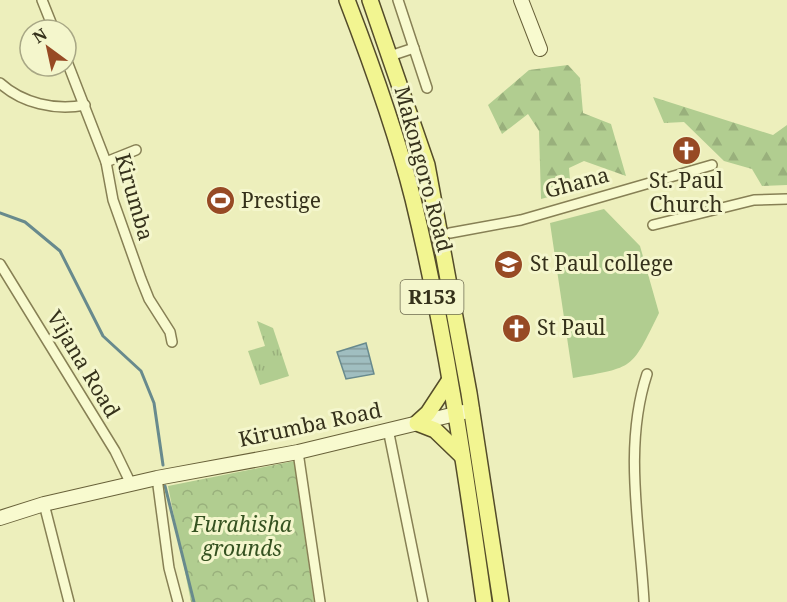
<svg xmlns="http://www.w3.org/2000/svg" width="787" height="602" viewBox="0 0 787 602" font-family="'Noto Serif',serif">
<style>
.grass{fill:url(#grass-tufts)}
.forest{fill:url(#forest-firs)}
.park{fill:url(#park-crowns)}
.garden{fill:#b1cd90}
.water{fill:url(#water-rules);stroke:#688a8d;stroke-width:1.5}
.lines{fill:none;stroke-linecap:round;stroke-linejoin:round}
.stream{stroke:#688a8d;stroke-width:3}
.street-casing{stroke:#878055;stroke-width:12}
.secondary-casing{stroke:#686139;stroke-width:16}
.primary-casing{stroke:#544c2a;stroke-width:18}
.street{stroke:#f8facf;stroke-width:9}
.secondary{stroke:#f8facf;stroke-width:14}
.primary{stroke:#f2f591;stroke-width:15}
.labels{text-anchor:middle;stroke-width:6;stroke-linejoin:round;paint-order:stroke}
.shield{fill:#f4f6cc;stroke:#6e6c50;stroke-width:1.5}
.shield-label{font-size:20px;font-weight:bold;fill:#35311b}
.street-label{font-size:21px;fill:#35311b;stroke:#f4f6cc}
.poi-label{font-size:21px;fill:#35311b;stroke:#f4f6cc;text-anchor:start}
.park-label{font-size:21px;font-style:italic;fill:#355221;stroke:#f4f6cc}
</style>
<defs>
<pattern id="grass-tufts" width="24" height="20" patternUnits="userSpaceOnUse" patternTransform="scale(1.5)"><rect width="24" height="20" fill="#b1cd90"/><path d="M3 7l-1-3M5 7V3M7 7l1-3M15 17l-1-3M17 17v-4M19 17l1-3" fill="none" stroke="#99b07c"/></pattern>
<pattern id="forest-firs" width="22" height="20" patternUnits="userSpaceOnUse" patternTransform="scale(1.5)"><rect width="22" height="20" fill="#b1cd90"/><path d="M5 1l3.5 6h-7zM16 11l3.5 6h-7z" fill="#99b07c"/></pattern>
<pattern id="park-crowns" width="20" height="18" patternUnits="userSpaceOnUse" patternTransform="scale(1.5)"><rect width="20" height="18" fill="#b1cd90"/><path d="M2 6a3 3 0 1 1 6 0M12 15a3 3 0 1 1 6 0" fill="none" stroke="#99b07c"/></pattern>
<pattern id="water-rules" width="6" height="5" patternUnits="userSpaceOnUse" patternTransform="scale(1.5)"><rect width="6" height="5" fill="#a0bec0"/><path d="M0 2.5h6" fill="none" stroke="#839b9b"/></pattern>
</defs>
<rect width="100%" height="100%" fill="#edefbc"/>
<polygon class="grass" points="257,321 273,328 289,376 260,385 248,351 265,346"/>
<g class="forest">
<polygon points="568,65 580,78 583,113 611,124 626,176 584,161 569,168 571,191 541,199 539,131 528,114 502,134 488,105 529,70"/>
<polygon points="653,97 773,135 787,125 787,185 762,186 752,169 724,161 684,122 664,123"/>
</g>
<polygon class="park" points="294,461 314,602 191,602 168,486"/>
<path class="garden" d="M 604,209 L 640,246 L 659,313 C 631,370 635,367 573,378 L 550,223 Z"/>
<polygon class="water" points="366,343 374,374 346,379 337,352"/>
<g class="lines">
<g class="stream">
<polyline points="0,213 25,222 60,251 103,336 141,371 154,403 163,465"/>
<polyline points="165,486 194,602"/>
</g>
<defs>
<g id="street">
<polyline points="42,0 54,30"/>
<polyline points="398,0 427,88"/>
<polyline points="390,56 414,48"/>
<polyline points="66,59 106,162 113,200 141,279 149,299 170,332 172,342"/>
<path d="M 0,83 C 22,103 55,111 85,105"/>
<polyline points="106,162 136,150"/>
<polyline points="653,225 754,200 787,199"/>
<polyline points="450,233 521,220 712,165"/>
<polyline points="0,264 115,451 131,484"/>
<polyline points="388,429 423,602"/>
<polyline points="298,452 320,602"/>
<polyline points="157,478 169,568 178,602"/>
<polyline points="44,504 69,602"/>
<path d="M 644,602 C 640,527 623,447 647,374"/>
</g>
<g id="secondary">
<polyline points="521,0 540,49"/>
<polyline points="0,518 44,504 157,478 298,452 472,410"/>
</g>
<g id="primary">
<path d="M 347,0 C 372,65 396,131 413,199 C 445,331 465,467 484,602"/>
<polyline points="370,0 427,165 469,393 501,602"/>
<polyline points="449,381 428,413 417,423 435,430 462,456"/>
</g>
</defs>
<use href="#street" class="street-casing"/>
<use href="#secondary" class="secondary-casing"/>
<use href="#primary" class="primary-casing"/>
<use href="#street" class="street"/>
<use href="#secondary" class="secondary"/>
<use href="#primary" class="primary"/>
</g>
<defs>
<symbol id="church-disc" viewBox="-11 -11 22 22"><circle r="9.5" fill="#974a24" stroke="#f4f6cc"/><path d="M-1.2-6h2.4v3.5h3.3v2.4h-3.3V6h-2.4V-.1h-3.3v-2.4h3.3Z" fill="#fff"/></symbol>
<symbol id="stadium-disc" viewBox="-11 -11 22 22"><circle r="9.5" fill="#974a24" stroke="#f4f6cc"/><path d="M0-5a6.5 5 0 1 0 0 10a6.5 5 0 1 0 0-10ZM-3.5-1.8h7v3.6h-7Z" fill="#fff"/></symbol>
<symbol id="university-disc" viewBox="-11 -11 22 22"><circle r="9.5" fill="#974a24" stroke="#f4f6cc"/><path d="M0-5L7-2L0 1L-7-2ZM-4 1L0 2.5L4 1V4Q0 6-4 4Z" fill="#fff"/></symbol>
</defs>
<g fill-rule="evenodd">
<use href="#church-disc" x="670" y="134" width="33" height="33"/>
<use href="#stadium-disc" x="204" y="184" width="33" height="33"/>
<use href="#university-disc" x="492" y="248" width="33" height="33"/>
<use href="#church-disc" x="500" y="312" width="33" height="33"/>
</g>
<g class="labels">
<rect class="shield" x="400.5" y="280" width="63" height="34" rx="4.5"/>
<g class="shield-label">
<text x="432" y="304">R153</text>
</g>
<g class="street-label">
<text transform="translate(423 169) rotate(75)" y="7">Makongoro Road</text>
<text transform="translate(577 183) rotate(-15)" y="7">Ghana</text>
<text transform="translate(134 197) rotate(74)" y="7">Kirumba</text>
<text transform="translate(83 364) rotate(59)" y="7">Vijana Road</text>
<text transform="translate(310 425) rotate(-12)" y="7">Kirumba Road</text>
</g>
<g class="poi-label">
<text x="686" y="188" text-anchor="middle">St. Paul<tspan x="686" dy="24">Church</tspan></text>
<text x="241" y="208">Prestige</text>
<text x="530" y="271">St Paul college</text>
<text x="537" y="335">St Paul</text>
</g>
<g class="park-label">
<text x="242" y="532">Furahisha<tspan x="242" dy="24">grounds</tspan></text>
</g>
</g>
<g transform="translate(48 48) rotate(327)"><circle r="28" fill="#f4f6cc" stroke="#a8a785" stroke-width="1.5"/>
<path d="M0-4.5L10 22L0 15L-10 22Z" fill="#974a24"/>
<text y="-9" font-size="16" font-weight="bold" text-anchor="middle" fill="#35311b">N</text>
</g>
</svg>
